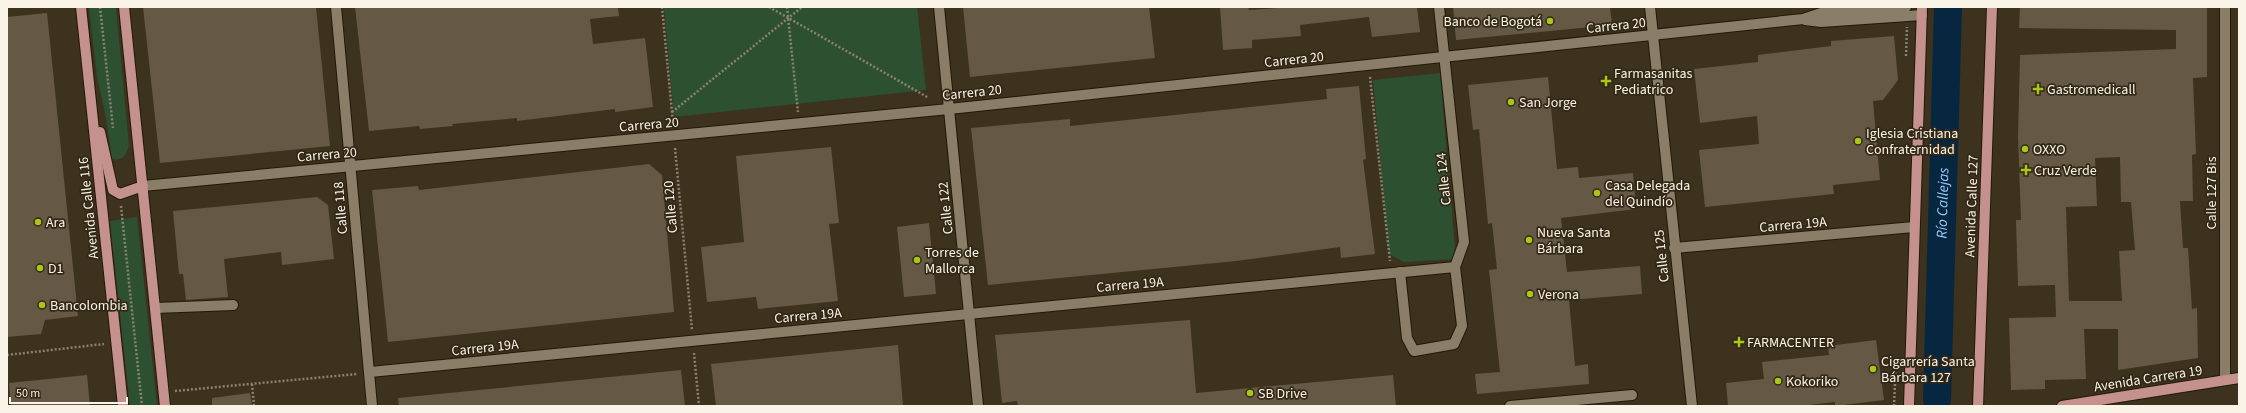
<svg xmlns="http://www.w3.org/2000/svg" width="2246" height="413" viewBox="0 0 2246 413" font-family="'Source Sans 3',sans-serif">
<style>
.green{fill:#2d5031}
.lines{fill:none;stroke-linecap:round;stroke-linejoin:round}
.river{stroke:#072640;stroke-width:28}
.building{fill:#655945;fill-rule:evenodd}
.minor-casing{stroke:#231907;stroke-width:12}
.major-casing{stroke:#231907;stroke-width:12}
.path{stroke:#8b8271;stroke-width:2.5;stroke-dasharray:2 2;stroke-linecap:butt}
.minor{stroke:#8a7e68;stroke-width:10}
.major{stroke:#c4918d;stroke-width:10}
.poi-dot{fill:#abc716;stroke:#322815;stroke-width:1.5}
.labels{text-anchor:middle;stroke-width:3.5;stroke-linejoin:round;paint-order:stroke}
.poi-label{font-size:14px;fill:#faf3e7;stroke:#322815;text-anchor:start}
.street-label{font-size:14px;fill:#faf3e7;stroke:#322815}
.water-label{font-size:15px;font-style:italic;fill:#9ecbf8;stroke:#322815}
</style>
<rect width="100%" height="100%" fill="#3c321e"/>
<g class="green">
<path d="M 89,7 L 116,7 L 129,146 C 125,156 123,161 112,159 L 105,113 L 97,77 Z"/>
<polygon points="664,7 917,7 926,90 674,117"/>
<polygon points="1440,73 1456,259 1404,262 1389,254 1373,80"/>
<polygon points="137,217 157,406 130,406 110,221"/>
</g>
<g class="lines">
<path class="river" id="s1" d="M 1937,399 L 1948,7"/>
</g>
<g class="building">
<polygon points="143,7 316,7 330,146 160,163"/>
<polygon points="355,7 618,7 619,16 590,19 593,44 645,38 653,107 615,112 615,109 517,121 517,118 452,124 453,126 420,129 419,126 369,131"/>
<polygon points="963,7 1149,7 1155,58 970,77"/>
<polygon points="1220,7 1248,7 1249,10 1294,7 1417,7 1420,32 1372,37 1369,17 1300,25 1301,36 1252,40 1252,48 1223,50"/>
<polygon points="1453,7 1610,7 1612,25 1456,40"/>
<path d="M 2020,7 L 2207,7 L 2207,77 L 2193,78 L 2196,154 L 2192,155 L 2193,201 L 2180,201 L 2183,248 L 2188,248 L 2192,309 L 2197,308 L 2198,358 L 2118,370 L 2118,329 L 2084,329 L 2086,379 L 2045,380 L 2045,389 L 2011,390 L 2009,318 L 2056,317 L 2055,285 L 2018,286 L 2016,220 L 2021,220 L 2018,137 L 2020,55 L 2176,49 L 2176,30 L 2019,28 ZM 2120,157 L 2121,202 L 2131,202 L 2135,250 L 2119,251 L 2122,301 L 2069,301 L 2066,207 L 2097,206 L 2095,158 Z"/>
<polygon points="47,13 78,316 45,320 41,334 7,337 7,17"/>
<polygon points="1894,36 1898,80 1883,100 1873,101 1880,180 1833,185 1834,194 1705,207 1699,150 1759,144 1757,116 1700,123 1694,69 1758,62 1758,55 1831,46 1831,41"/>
<polygon points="1548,77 1557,169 1578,167 1579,178 1633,173 1636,209 1561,218 1567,272 1640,266 1642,294 1569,300 1575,366 1588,364 1589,384 1477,394 1475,374 1500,372 1489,270 1497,269 1492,223 1488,224 1479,129 1473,130 1468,85"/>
<polygon points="1359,86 1366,159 1363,160 1375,254 1341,258 1340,247 1236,261 988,285 971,128 1070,119 1070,126 1327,99 1326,89"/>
<polygon points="831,147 839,223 829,224 838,301 758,309 756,297 707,302 701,247 744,242 736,156"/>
<polygon points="649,164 662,175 674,312 388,342 372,190 418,186 419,190"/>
<polygon points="317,197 328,205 334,259 282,265 281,252 224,259 228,297 186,300 183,274 179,274 173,211"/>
<polygon points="929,223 936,294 904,297 897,227"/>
<polygon points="1190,320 1196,393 1393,375 1396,406 1018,406 1017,401 1002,403 995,335"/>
<polygon points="1876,340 1884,400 1835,406 1835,402 1800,406 1728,406 1726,383 1764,379 1762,362 1829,355 1828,346"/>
<polygon points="898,345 903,406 716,406 711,364"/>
<polygon points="681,370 685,406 399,406 398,398"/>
<polygon points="87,375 90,406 11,406 9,383"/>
<polygon points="250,393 252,406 212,406 212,398"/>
</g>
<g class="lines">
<defs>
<g id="minor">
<polyline points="336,7 372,406"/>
<polyline points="939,7 978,406"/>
<polyline points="1650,7 1692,406"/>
<polyline points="2225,7 2225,380"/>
<polyline points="1805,20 1821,22 1922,15"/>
<polyline points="143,186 949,109 1803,19 1821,13 1906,7"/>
<polyline points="1674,248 1914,227"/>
<polyline points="1400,272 1407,338 1414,351 1454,344 1462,326 1455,267 1464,242 1439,7"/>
<polyline points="155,308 233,305"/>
<polyline points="370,372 1455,267"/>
<polyline points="1510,406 1632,395"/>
</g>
<g id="major">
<polyline points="81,7 123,406"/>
<polyline points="124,7 165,406"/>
<polyline points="100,132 113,190 120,194 143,186"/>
<polyline points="1909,406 1922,7"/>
<polyline points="1978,406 1992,7"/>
<polyline points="2062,406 2239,378"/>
</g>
</defs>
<use href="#minor" class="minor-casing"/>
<use href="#major" class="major-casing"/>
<g class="path">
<polyline points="100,7 113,128"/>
<polyline points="662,7 673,123"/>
<polyline points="769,7 929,98"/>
<polyline points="787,7 798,112"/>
<polyline points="1906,56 1907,27"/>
<polyline points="1370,77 1390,261"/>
<polyline points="672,112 802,7"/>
<polyline points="675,148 692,330"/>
<polyline points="121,206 142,406"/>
<polyline points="694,353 699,406"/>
<polyline points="7,355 104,344"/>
<polyline points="252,384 254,406"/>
<polyline points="175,391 357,374"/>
<polyline points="1894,406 1896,361"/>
</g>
<use href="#minor" class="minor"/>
<use href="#major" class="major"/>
</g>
<g class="poi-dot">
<circle cx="1550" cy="21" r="4"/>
<path d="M1604 75h4v4h4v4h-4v4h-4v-4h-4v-4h4z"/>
<path d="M2036 83h4v4h4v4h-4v4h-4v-4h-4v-4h4z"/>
<circle cx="1511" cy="102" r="4"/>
<circle cx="1858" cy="141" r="4"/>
<circle cx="2025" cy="149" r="4"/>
<path d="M2024 164h4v4h4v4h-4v4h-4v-4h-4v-4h4z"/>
<circle cx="1597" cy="193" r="4"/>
<circle cx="38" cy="222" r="4"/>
<circle cx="1529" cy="240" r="4"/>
<circle cx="917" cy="260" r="4"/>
<circle cx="40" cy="268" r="4"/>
<circle cx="1530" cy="294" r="4"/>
<circle cx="42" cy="305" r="4"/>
<path d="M1737 336h4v4h4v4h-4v4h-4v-4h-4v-4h4z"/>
<circle cx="1873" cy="369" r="4"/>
<circle cx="1778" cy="381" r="4"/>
<circle cx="1250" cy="393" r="4"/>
</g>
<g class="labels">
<g class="poi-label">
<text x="1542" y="26" text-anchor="end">Banco de Bogotá</text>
<text x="1614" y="78">Farmasanitas<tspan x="1614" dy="16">Pediatrico</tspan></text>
<text x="2047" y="94">Gastromedicall</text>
<text x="1519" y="107">San Jorge</text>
<text x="1866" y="138">Iglesia Cristiana<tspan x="1866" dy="16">Confraternidad</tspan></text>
<text x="2033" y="154">OXXO</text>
<text x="2034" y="175">Cruz Verde</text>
<text x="1605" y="190">Casa Delegada<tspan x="1605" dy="16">del Quindío</tspan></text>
<text x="46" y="227">Ara</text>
<text x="1537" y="237">Nueva Santa<tspan x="1537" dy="16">Bárbara</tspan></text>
<text x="925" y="257">Torres de<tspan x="925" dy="16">Mallorca</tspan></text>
<text x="48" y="273">D1</text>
<text x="1538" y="299">Verona</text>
<text x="50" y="310">Bancolombia</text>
<text x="1747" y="347">FARMACENTER</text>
<text x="1881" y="366">Cigarrería Santa<tspan x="1881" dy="16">Bárbara 127</tspan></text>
<text x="1786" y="386">Kokoriko</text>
<text x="1258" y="398">SB Drive</text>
</g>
<g class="street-label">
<text transform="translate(1616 25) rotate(-6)" y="5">Carrera 20</text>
<text transform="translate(1294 59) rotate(-6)" y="5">Carrera 20</text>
<text transform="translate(972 92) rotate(-6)" y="5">Carrera 20</text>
<text transform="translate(649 124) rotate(-5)" y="5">Carrera 20</text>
<text transform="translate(327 154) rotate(-5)" y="5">Carrera 20</text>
<text transform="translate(1443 179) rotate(-96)" y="5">Calle 124</text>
<text transform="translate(2211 193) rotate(-90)" y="5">Calle 127 Bis</text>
<text transform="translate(1971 206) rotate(-88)" y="5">Avenida Calle 127</text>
<text transform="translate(670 207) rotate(-95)" y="5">Calle 120</text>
<text transform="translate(88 208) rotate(-96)" y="5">Avenida Calle 116</text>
<text transform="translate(340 208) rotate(-95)" y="5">Calle 118</text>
<text transform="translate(945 208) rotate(-96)" y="5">Calle 122</text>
<text transform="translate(1793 224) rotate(-5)" y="5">Carrera 19A</text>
<text transform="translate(1661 256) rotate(-96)" y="5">Calle 125</text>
<text transform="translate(1130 284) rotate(-5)" y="5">Carrera 19A</text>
<text transform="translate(808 315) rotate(-5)" y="5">Carrera 19A</text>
<text transform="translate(485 347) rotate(-6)" y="5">Carrera 19A</text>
<text transform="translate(2148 378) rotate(-9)" y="5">Avenida Carrera 19</text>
</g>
<g class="water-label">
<text dy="5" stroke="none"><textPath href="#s1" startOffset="196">Río Callejas</textPath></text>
</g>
</g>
<rect width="2246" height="413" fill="none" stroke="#faf3e7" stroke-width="16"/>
<path d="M10 397v6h117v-6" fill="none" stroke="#faf3e7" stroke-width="2"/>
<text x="16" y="397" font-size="12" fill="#faf3e7" stroke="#322815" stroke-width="3" paint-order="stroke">50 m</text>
</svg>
